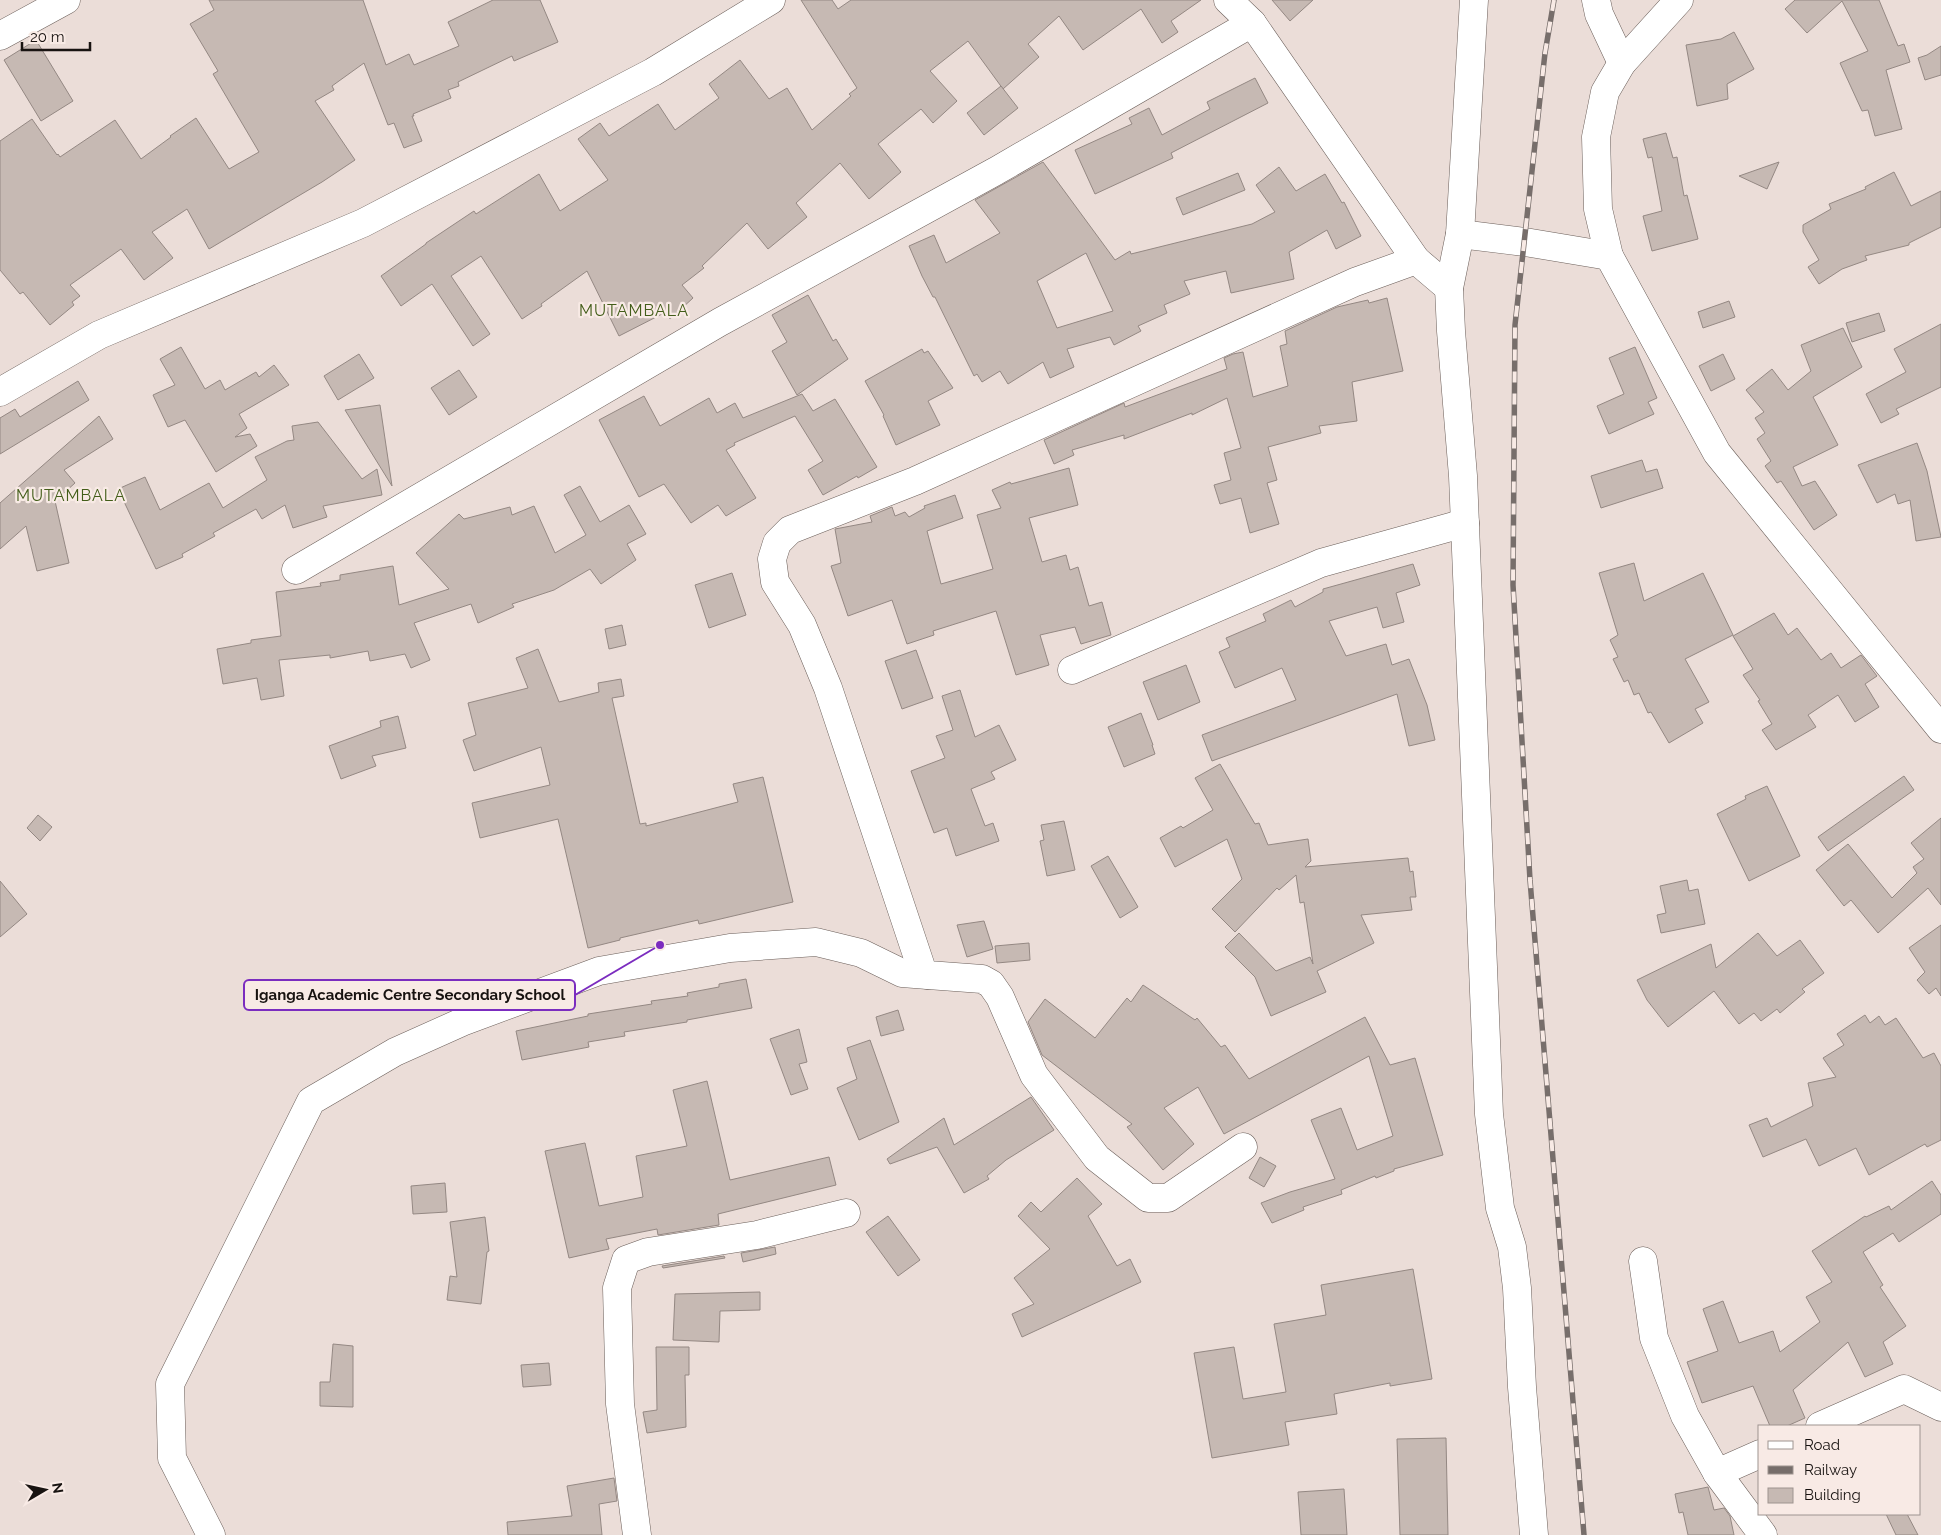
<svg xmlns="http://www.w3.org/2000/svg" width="1941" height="1535" viewBox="0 0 1941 1535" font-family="Raleway,sans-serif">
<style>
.building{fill:#c6b9b3;stroke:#948883;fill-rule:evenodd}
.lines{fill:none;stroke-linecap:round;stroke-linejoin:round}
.minor-casing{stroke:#6b5f5a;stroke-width:29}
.minor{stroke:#fff;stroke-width:28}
.rail-casing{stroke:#776e6b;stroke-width:5.5}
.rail{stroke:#f8eae5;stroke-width:4;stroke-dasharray:11;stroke-linecap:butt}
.labels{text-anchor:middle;stroke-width:4.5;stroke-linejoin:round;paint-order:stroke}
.quarter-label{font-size:16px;letter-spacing:1px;fill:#425d19;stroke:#f8eae5}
.leader{fill:none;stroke:#7b2cbf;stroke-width:2}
.callout-dot{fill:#7b2cbf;stroke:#f8eae5;stroke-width:2}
.callout{fill:#f8eae5;stroke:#7b2cbf;stroke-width:2}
.callout-label{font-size:15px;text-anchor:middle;font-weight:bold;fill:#181311}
</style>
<rect width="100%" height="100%" fill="#ebddd8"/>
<g class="building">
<polygon points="209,0 363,0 386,65 409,54 414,65 459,46 448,22 493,0 540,0 558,42 514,61 512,56 458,82 459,86 448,90 451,98 413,114 414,116 412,116 422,141 404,148 394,123 388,125 364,63 332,86 334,90 315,101 355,160 322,182 209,249 187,209 152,232 173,258 144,280 121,249 70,285 80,296 72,302 74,305 50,325 23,292 20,294 0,270 0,141 32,119 57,155 58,154 60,157 115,120 141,159 171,137 170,136 196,118 229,169 259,152 213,74 218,71 190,24 214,10"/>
<polygon points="801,0 832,0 838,9 851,0 1201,0 1171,21 1178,32 1162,43 1141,9 1083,50 1059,16 1028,44 1039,57 1003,89 968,41 930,71 957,101 933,123 921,109 878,144 901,172 869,199 840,163 796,203 807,217 768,249 747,223 702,266 704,268 682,285 693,298 670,319 664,313 619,336 587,271 541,304 542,306 522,319 481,256 451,276 490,334 473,346 432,284 401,306 381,276 426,244 426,243 474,211 476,214 539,174 560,211 608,180 578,139 600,123 609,136 658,104 675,130 719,98 709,84 740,60 769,99 787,88 812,130 851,96 849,94 857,88"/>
<polygon points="1272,0 1313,0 1290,21"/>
<polygon points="1795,0 1879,0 1898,46 1904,44 1910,62 1886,70 1902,129 1875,136 1868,110 1862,111 1840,63 1868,51 1842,1 1807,33 1785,9"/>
<polygon points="1734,32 1754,69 1727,84 1728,99 1697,106 1686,45 1721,39"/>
<polygon points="36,40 73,101 41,121 4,60"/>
<polygon points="1941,46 1941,75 1925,80 1918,58 1927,55"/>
<polygon points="1255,78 1268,103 1171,153 1173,158 1095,194 1075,150 1132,124 1129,118 1149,108 1162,135 1210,109 1207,102"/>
<polygon points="1001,86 1018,108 984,135 967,113"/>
<polygon points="1666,133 1673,158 1677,157 1684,196 1687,195 1698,239 1652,251 1643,216 1662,211 1652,157 1648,158 1643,139"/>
<path d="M 1043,162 L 1115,260 L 1130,251 L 1131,254 L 1252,224 L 1275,212 L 1256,185 L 1279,167 L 1296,191 L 1325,174 L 1342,203 L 1344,202 L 1361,236 L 1336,249 L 1327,230 L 1289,252 L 1294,279 L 1231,293 L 1226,271 L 1184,281 L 1190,294 L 1164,305 L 1167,313 L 1138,326 L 1141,331 L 1114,345 L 1110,337 L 1067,349 L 1074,367 L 1050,378 L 1043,362 L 1008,384 L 1000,371 L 982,382 L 977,374 L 974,376 L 935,297 L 933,297 L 922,276 L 909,246 L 934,235 L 946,263 L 1000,233 L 975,200 ZM 1086,253 L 1113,311 L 1057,328 L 1037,281 Z"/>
<polygon points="1779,162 1767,189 1739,176"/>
<polygon points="1894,172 1911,206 1941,191 1941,227 1909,243 1909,245 1865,256 1867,260 1842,269 1819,284 1808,267 1819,260 1803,232 1803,225 1831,209 1829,204 1866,189 1865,187"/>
<polygon points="1238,173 1245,190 1183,215 1176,198"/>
<polygon points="808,295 833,341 836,339 848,359 797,395 772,351 787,342 772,315"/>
<polygon points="1387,298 1403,371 1352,382 1357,421 1319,426 1321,433 1268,447 1277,480 1267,483 1279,524 1250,533 1241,498 1220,504 1214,485 1231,480 1224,453 1241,448 1227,398 1192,415 1192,413 1124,439 1124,435 1072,450 1074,455 1054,464 1044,440 1124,403 1125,407 1227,369 1224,358 1233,354 1243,352 1253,397 1288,386 1280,346 1287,344 1285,331 1337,307 1368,300 1369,303"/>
<polygon points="1729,301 1735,317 1703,328 1698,312"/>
<polygon points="1879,313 1885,331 1852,342 1846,323"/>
<polygon points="1941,324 1941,387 1896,409 1899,414 1881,423 1866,394 1906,372 1894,349"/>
<polygon points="1843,328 1862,367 1813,397 1838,445 1793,467 1802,486 1815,481 1837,515 1814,530 1781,481 1777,483 1765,466 1771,461 1757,439 1765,433 1755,418 1764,412 1746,390 1772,369 1788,390 1811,371 1801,345"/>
<polygon points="181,347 205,389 220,380 225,390 256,372 259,377 274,365 289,385 239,414 247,428 235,437 250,434 257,446 216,472 185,420 168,427 153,395 175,385 160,359"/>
<polygon points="1635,347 1657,398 1648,402 1654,414 1609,434 1597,406 1624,394 1609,358"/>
<polygon points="922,349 924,353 928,351 953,388 928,401 940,425 896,445 883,416 884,415 865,381"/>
<polygon points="359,354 374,378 338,400 324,376"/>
<polygon points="1723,354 1735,379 1711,391 1699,366"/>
<polygon points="459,370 477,397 449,415 431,388"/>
<polygon points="78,381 89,400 0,454 0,418 15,409 20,417"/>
<polygon points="802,394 813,411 835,399 877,467 858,478 857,476 823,495 808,470 823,461 795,416 734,443 735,445 726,450 756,498 726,516 718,505 691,523 664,484 639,497 599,420 644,396 660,426 709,398 717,413 735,403 743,418"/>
<polygon points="380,405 392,486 345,410"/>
<polygon points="99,416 113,439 64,470 75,483 55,501 69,563 37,571 26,526 0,549 0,503"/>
<polygon points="318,422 362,479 377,469 382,495 323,506 327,517 293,528 285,505 262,519 256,509 213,533 215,536 182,554 183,557 156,569 118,489 145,477 160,510 209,483 223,508 267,480 255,457 287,441 294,440 292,426"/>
<polygon points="1917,443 1927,471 1941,537 1916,541 1910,500 1898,504 1895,494 1877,503 1858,465"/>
<polygon points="1642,460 1646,472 1657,469 1663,488 1601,508 1591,476"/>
<polygon points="1069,468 1078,505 1029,518 1042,562 1066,555 1070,570 1078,567 1089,606 1102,602 1111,635 1081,644 1075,627 1040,635 1049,665 1016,675 996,611 933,631 934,635 907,644 892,600 848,616 831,566 841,563 835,529 872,522 870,516 892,507 895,516 905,512 909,517 925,508 924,506 955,495 963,518 927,531 941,584 993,569 977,515 1001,508 992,490 1010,482 1011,484"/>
<polygon points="580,486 600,522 629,505 646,534 627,544 636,560 601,584 590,569 554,590 512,604 514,607 478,623 471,604 414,623 430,660 411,668 405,654 370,661 368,651 330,658 330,655 279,660 284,696 261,700 257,678 223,684 217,649 251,643 251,640 281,636 276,592 321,586 320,583 340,580 340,575 393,566 399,605 449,589 416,553 459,514 464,519 510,507 512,515 534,506 555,553 586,535 564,495"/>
<polygon points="1634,563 1644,601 1703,573 1733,635 1685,659 1709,702 1695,709 1703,723 1669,743 1651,712 1648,713 1639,693 1634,695 1628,680 1624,682 1613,659 1618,657 1610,640 1618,635 1599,573"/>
<polygon points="1413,564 1420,585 1396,593 1404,622 1383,628 1377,607 1329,621 1346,656 1386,644 1392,665 1409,659 1427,705 1435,740 1409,746 1397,694 1212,761 1202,735 1296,700 1282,668 1235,688 1219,652 1230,647 1226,638 1266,621 1263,614 1291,600 1295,607 1323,592 1323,589"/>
<polygon points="732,573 746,615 709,628 695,585"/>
<polygon points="1774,613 1788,635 1797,628 1821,660 1831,653 1841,668 1861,655 1877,676 1865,684 1879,707 1855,722 1838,695 1808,715 1816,727 1776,750 1762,730 1772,724 1758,701 1760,700 1743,675 1753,669 1733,636"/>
<polygon points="622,625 626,645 609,649 605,629"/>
<polygon points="538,649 559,702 599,692 598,683 621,679 624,696 612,698 640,824 646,823 646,826 738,802 733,784 763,777 793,902 699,924 698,920 620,938 620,940 588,948 558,819 480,838 472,803 550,785 541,747 474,771 463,740 476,735 468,703 528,688 516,658"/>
<polygon points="916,650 933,698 902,709 885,661"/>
<polygon points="1186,665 1200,702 1158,720 1143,682"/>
<polygon points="960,690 975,737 999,725 1016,760 991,772 995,779 971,789 985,826 993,823 999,841 956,856 947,828 934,833 911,771 945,758 936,736 953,730 942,696"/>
<polygon points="1141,713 1153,745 1152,745 1155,754 1124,767 1108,727"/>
<polygon points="398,716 406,748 372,756 376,766 341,779 329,746 381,727 380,721"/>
<polygon points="1220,764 1255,824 1259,823 1268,845 1308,839 1311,861 1305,867 1408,858 1410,872 1413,871 1416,897 1410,897 1412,910 1361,915 1374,943 1317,971 1326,992 1271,1016 1255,977 1225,947 1239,933 1276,971 1310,957 1313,964 1304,902 1300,903 1296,875 1279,890 1277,888 1235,932 1212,909 1242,879 1227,839 1175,867 1160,838 1181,826 1183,828 1213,810 1195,778"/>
<polygon points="1904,776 1914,790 1828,851 1818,837"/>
<polygon points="1767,786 1800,856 1749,881 1717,814 1746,799 1745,796"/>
<polygon points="38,815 52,827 40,841 27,828"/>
<polygon points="1941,818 1941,905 1928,888 1878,933 1851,900 1844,906 1816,870 1848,844 1892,898 1917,873 1913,867 1924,859 1911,843"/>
<polygon points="1064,821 1075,870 1047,876 1040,841 1044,840 1041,825"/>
<polygon points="1108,856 1138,907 1120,918 1091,866"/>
<polygon points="1687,880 1689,891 1698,889 1705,924 1661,933 1657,915 1666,913 1660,886"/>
<polygon points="0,881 27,914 0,937"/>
<polygon points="984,921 993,949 967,957 957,925"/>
<polygon points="1941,925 1941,996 1936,988 1929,994 1917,980 1925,972 1909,948"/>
<polygon points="1758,933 1777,956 1800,940 1824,973 1802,989 1805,992 1780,1013 1777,1009 1761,1021 1754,1013 1739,1024 1714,991 1668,1027 1647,1000 1637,980 1711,944 1716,968"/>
<polygon points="1029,943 1030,960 997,963 995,946"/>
<polygon points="746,979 752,1008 687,1020 687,1022 624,1032 625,1036 588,1042 589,1047 522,1060 516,1031 588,1016 588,1014 652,1004 651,1001 688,996 687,993 719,987 719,984"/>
<polygon points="1143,985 1195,1020 1197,1018 1221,1047 1225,1045 1249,1079 1365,1017 1390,1065 1415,1058 1443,1155 1394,1169 1394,1171 1376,1178 1375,1176 1341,1190 1342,1194 1303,1207 1304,1210 1272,1223 1261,1203 1290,1192 1335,1179 1311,1120 1341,1108 1357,1150 1393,1136 1369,1056 1224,1134 1198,1087 1164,1108 1194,1144 1163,1170 1127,1127 1132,1124 1042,1055 1028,1022 1045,999 1095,1038 1127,998 1131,1002"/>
<polygon points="898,1010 904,1030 881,1036 876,1017"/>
<polygon points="1865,1015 1870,1023 1879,1016 1885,1025 1896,1018 1923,1058 1934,1053 1941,1066 1941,1140 1927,1147 1925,1144 1869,1175 1856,1148 1819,1166 1806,1139 1763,1157 1749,1125 1767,1118 1771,1127 1813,1106 1808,1083 1836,1077 1823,1058 1844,1045 1837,1034"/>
<polygon points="799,1029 807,1062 799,1064 808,1089 791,1095 770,1039"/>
<polygon points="870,1040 899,1122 859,1140 837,1088 857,1079 847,1048"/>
<polygon points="707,1081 730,1180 829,1157 836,1185 718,1214 719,1225 658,1235 657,1229 606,1239 609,1249 569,1258 545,1151 585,1143 599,1206 643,1197 636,1156 687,1146 673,1090"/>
<polygon points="1031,1097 1054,1130 1006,1160 987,1176 989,1179 964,1193 937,1147 890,1164 887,1159 944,1118 954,1145"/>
<polygon points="1260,1157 1276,1166 1264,1187 1249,1178"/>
<polygon points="1077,1178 1102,1204 1088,1216 1117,1266 1130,1259 1141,1282 1022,1337 1012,1314 1034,1304 1014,1278 1050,1249 1018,1216 1031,1202 1041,1212"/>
<polygon points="1932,1181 1941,1195 1941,1214 1899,1242 1893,1233 1863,1252 1883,1285 1880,1287 1906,1326 1883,1342 1893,1364 1865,1377 1848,1342 1793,1390 1805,1418 1787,1426 1770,1426 1753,1386 1702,1403 1687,1362 1718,1351 1703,1309 1723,1301 1739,1343 1773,1331 1780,1352 1820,1322 1806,1297 1832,1282 1812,1251 1865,1216 1866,1217 1889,1206 1891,1210"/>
<polygon points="445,1183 447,1212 413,1214 411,1186"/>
<polygon points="888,1216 920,1260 898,1276 866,1232"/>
<polygon points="485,1217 489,1251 487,1252 481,1304 447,1300 450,1276 457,1277 450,1222"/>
<polygon points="775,1247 776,1254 743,1262 741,1253"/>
<polygon points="724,1256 725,1258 663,1268 662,1266"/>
<polygon points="1413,1269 1432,1379 1390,1386 1390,1383 1334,1394 1337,1414 1285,1422 1289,1445 1212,1458 1194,1353 1234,1347 1243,1399 1286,1392 1274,1324 1326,1315 1321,1285"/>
<polygon points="760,1292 760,1310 720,1311 719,1342 673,1340 675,1294"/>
<polygon points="333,1344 353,1346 353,1407 320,1406 320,1382 330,1382"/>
<polygon points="656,1347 689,1347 689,1375 685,1375 686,1427 647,1433 643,1412 657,1410"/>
<polygon points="549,1363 551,1385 523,1387 521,1365"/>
<polygon points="1446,1438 1448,1535 1400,1535 1397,1439"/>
<polygon points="614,1478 617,1501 599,1504 602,1535 508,1535 507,1522 572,1516 567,1486"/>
<polygon points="1708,1487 1714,1510 1724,1508 1730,1516 1734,1535 1688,1535 1683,1512 1679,1513 1675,1494"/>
<polygon points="1344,1489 1347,1535 1301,1535 1298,1492"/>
<polygon points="1886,1514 1907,1514 1918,1535 1896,1535"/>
</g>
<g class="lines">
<defs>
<g id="minor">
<polyline points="1228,0 1252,23 1416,260 1449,288"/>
<polyline points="1474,0 1460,234 1449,288 1451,331 1463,476 1489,1114 1500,1208 1512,1247 1517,1288 1522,1387 1534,1535"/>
<polyline points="1596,0 1599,14 1622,63"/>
<polyline points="1679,0 1622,63 1605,92 1596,137 1598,209 1609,256 1717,453 1941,729"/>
<polyline points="0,36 66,0"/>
<polyline points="1460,234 1525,242 1609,256"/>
<polyline points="0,392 99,335 363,223 653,72 771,0"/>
<polyline points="296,570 720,322 996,171 1252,23"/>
<polyline points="1072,670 1321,563 1465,523"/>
<polyline points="1243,1147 1168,1198 1148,1198 1097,1158 1034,1075 1000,997 991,984 982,979 928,975 922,970 828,688 802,625 775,582 772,559 777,543 790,530 915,481 1355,282 1416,260"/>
<polyline points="1643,1261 1654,1338 1685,1416 1717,1473 1763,1535"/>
<polyline points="1820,1426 1904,1389 1941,1407"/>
<polyline points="1717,1473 1760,1454"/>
<polyline points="211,1535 172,1458 170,1384 311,1101 395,1052 462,1022 599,971 730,948 816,942 861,953 902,973 928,975"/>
<polyline points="637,1535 620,1404 617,1288 626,1260 648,1252 757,1235 846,1213"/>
</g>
</defs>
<use href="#minor" class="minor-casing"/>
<use href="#minor" class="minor"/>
<defs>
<polyline id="rail" points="1554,0 1545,53 1515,325 1513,585 1530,880 1584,1535"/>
</defs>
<use href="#rail" class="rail-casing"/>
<use href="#rail" class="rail"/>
</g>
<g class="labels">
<g class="quarter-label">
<text x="634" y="316">MUTAMBALA</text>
<text x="71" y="501">MUTAMBALA</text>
</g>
</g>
<path class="leader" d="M660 945L575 995"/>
<circle class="callout-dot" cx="660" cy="945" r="5"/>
<rect class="callout" x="244" y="980" width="331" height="30" rx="5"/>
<g class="callout-label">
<text x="410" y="1000">Iganga Academic Centre Secondary School</text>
</g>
<rect x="1758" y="1425" width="162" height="90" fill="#f8eae5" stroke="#9e9490"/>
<rect x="1768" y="1441" width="25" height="8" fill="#ffffff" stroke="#9e9490"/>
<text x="1804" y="1450" font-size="15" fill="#181311">Road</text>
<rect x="1768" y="1466" width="25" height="8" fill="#776e6b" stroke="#9e9490"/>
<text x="1804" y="1475" font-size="15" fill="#181311">Railway</text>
<rect x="1768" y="1488" width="25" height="15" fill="#c6b9b3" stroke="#9e9490"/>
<text x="1804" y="1500" font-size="15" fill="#181311">Building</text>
<g transform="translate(45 1490) rotate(81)" stroke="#f8eae5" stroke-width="4" paint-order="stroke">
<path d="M0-4L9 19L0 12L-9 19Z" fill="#181311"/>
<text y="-8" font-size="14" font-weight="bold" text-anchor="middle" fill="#181311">N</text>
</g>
<path d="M22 42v8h68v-8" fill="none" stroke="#181311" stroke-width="2.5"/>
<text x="30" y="42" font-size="15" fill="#181311" stroke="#f8eae5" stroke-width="4" paint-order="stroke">20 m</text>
</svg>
